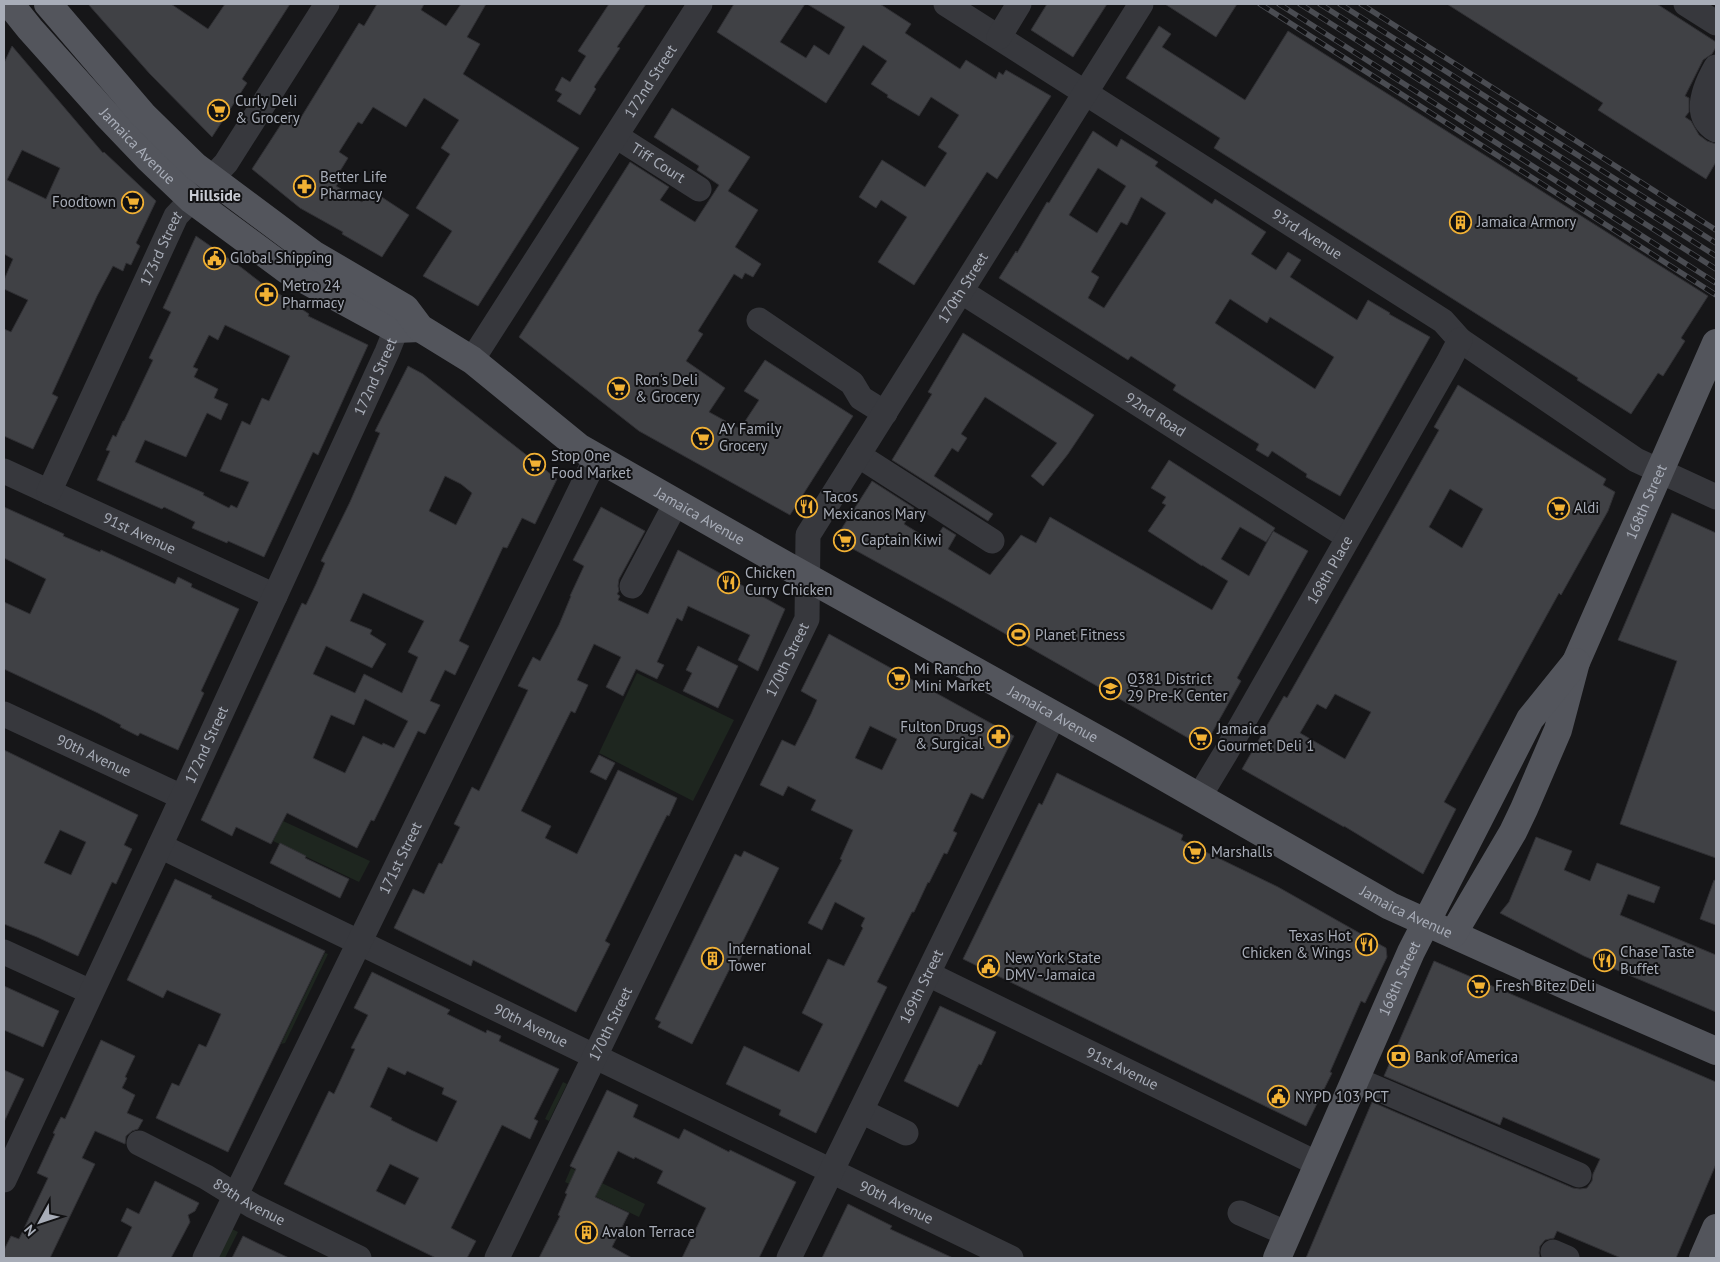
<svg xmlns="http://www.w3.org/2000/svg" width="1720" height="1262" viewBox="0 0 1720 1262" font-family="'PT Sans',sans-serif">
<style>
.green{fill:#1e261f}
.building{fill:#404145;stroke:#303034;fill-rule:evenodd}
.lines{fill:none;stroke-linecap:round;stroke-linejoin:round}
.minor{stroke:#37383d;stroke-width:25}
.major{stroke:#53555c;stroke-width:28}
.rail-casing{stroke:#4a4c52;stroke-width:5.5}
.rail{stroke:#111113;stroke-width:4;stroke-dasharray:11;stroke-linecap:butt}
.labels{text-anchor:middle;stroke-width:4;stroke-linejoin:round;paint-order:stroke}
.street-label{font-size:15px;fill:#a8adb8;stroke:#111113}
.poi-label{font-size:15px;fill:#a8adb8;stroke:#111113;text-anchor:start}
.neighbourhood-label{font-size:16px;font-weight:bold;fill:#c9ccd4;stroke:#111113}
</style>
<rect width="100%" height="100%" fill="#161618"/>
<g class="green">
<polygon points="637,673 734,720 693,801 599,753"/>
<polygon points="283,821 370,861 359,882 273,841"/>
<polygon points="325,953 328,954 285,1043 281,1044"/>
<polygon points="563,1082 567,1084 549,1121 545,1119"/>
<polygon points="571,1168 645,1204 639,1217 565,1182"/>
<polygon points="232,1229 238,1232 225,1258 218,1258"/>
</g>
<g class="building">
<polygon points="88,4 171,4 208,29 225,4 290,4 242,79 247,83 212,137 150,74"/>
<polygon points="377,4 424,4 421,10 446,26 461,4 486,4 467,37 480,44 463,74 579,148 478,306 423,276 452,231 416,208 450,154 441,148 459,120 424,98 406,127 373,107 362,124 358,122 339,152 348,158 337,176 341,179 336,186 362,202 371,190 409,215 382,257 342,234 343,232 300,208 252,169 289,112 300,119 359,23 364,26"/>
<polygon points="609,4 646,4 617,47 620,48 594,87 596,89 580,115 557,101 562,94 555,90 562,77 570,82 586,56 578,51"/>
<polygon points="734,4 805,4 780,42 806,58 814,45 829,55 845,27 807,4 880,4 911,24 905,33 960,69 966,60 996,79 999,72 1003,75 1006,70 1051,96 997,179 987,172 914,285 878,262 907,217 881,200 876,208 859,197 882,160 925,187 947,153 938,147 959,115 931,97 919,116 887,97 888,95 871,84 887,61 863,45 826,103 717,32"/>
<polygon points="1047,4 1107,4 1073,57 1031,30"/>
<polygon points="1165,4 1237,4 1216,37"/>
<polygon points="1447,4 1657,4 1716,42 1716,47 1712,54 1703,60 1685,96 1689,98 1689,112 1685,117 1691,121 1699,135 1707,141 1716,144 1716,162 1706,179 1598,110 1603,103"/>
<polygon points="1159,26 1171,34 1162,47 1245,100 1288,31 1708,296 1681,338 1685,341 1663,376 1658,373 1631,414 1577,380 1578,378 1214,148 1220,138 1126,78"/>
<path d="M 12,46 L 103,153 L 104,152 L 156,201 L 136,243 L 140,246 L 131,265 L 126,263 L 123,271 L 113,266 L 97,296 L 52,394 L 58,397 L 33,449 L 4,436 L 4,329 L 11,332 L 28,300 L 4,289 L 4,280 L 13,259 L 4,254 L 4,63 ZM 22,150 L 60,168 L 46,199 L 7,180 Z"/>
<polygon points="672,108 750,157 728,191 758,210 735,247 761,264 753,277 745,273 742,279 734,274 698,331 703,334 686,361 725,388 709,412 740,429 759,400 744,391 765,360 853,416 790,515 639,431 519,337 630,162 669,187 660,200 695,222 719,185 697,170 699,166 654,137"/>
<path d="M 1093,131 L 1117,147 L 1121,139 L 1158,162 L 1155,166 L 1212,204 L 1215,199 L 1266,232 L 1251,254 L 1276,270 L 1288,252 L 1301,260 L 1290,277 L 1357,320 L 1368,300 L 1390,313 L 1389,314 L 1430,337 L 1340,496 L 1306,477 L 1307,474 L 1272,451 L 1268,457 L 1256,450 L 1259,444 L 1173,390 L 1176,385 L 1131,356 L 1128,360 L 999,278 L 1016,251 L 1017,253 L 1047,202 L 1049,203 ZM 1098,168 L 1126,186 L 1097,233 L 1069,215 ZM 1141,197 L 1166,213 L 1104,308 L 1088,298 L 1099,277 L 1091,272 L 1121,222 L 1127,225 ZM 1230,299 L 1267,323 L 1270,317 L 1334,357 L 1315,389 L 1215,323 Z"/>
<path d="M 196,236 L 242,268 L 269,289 L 270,288 L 309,314 L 308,316 L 368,345 L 318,455 L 313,452 L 264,557 L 228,541 L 227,543 L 192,528 L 195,522 L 164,507 L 162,509 L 97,480 L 110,451 L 106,450 L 113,435 L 116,437 L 123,421 L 124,421 L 153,360 L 149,358 L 171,312 L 163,308 ZM 225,325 L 290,356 L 269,401 L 262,398 L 250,425 L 242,421 L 220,471 L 249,482 L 237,508 L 231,505 L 229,508 L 203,495 L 204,493 L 135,462 L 145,440 L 186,457 L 207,413 L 221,420 L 228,404 L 214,398 L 218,389 L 194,377 L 198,369 L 193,367 L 209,335 L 218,340 Z"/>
<polygon points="963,333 1094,415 1068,454 1043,486 1031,476 1057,443 985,397 961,434 967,438 958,452 952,448 934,476 993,514 988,521 892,460 932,394 928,392"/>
<path d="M 408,366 L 423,374 L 557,479 L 535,524 L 522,518 L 507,548 L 503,547 L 459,641 L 469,646 L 455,675 L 445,670 L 430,701 L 440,705 L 425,734 L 418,731 L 374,821 L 371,820 L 357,848 L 287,813 L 271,844 L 236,827 L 232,836 L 201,820 L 302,603 L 306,605 L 316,584 L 325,563 L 321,561 L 350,502 L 380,433 L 375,431 ZM 445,476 L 461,484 L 472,493 L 456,525 L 429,511 ZM 363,593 L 424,621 L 408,652 L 418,657 L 402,693 L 364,674 L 355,693 L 313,674 L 326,646 L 372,668 L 386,644 L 370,634 L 372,630 L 350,621 ZM 365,699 L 408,721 L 394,748 L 383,743 L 382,745 L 363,736 L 345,773 L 313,758 L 331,715 L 354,725 Z"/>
<path d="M 1458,385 L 1606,479 L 1603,485 L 1615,492 L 1608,511 L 1561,595 L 1559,593 L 1444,802 L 1456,809 L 1423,874 L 1344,826 L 1344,827 L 1242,769 L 1284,696 L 1287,698 L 1439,430 L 1434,427 ZM 1450,489 L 1483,509 L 1462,548 L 1429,527 ZM 1335,694 L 1371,712 L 1345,759 L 1300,733 L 1317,704 L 1326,709 Z"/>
<polygon points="1169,460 1275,528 1266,542 1240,527 1221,559 1249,576 1273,531 1308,551 1237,678 1241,681 1204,747 953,604 835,539 872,481 914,508 904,524 933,542 943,527 956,535 948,549 990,575 1021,535 1036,543 1050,517 1212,610 1228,581 1202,565 1202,566 1148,531 1166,505 1162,503 1166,497 1151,488"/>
<polygon points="4,507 64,534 63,536 100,552 101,550 175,584 178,577 192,584 191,587 239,609 201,691 204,693 178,750 140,733 138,736 120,727 121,725 98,713 4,669 4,602 30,614 46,579 4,558"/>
<polygon points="601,507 645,531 619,579 618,586 619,591 617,594 620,596 618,600 648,614 678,550 785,609 758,671 738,660 750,635 688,606 682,621 677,618 657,662 664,665 657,679 636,669 623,696 606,687 621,657 594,644 577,680 588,685 575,713 571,711 521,811 551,826 545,838 577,854 618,770 677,798 669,816 667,815 655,839 605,941 610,944 576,1012 473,960 471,966 394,928 413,889 424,894 439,863 442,864 460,827 454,824 472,787 479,791 528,690 518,686 533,657 540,661 559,625 571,596 570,596 584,566 573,560"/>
<polygon points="1672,513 1716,533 1716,858 1620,824 1677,661 1618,640"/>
<path d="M 829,634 L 1014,736 L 983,799 L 971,793 L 953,831 L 957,833 L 947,854 L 944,853 L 929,883 L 928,882 L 914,912 L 912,912 L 877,982 L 887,987 L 816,1133 L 779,1115 L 781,1110 L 726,1084 L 744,1046 L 799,1072 L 823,1024 L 802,1013 L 828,959 L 844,966 L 863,928 L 861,926 L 865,918 L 835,902 L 822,930 L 808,923 L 842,860 L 840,859 L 853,830 L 811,810 L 816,800 L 788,786 L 783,796 L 760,785 L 782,740 L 795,746 L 811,714 L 817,700 L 801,691 ZM 870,726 L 897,739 L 882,770 L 855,758 Z"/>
<polygon points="698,646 738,666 718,708 683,691 692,673 686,670"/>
<path d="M 4,750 L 138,815 L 124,845 L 132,849 L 116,884 L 112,882 L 78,956 L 37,937 L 4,924 ZM 60,830 L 86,842 L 71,875 L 44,863 Z"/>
<polygon points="599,755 615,763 606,780 590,772"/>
<polygon points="1057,773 1183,835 1181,840 1278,887 1386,948 1387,957 1365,1003 1361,1001 1330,1072 1332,1073 1306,1126 963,959 1039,803 1042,805"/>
<polygon points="1536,837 1572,851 1564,870 1590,881 1597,863 1660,887 1654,903 1628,894 1620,915 1716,955 1716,1012 1584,956 1500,913 1509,902"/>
<polygon points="280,843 306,856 305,858 349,879 340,898 270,863"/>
<polygon points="744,851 779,868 742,943 747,945 734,972 729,970 692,1044 658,1027 661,1022 655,1019 735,854 741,857"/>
<polygon points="175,879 212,896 211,898 325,951 228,1152 156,1118 172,1083 179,1086 199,1044 206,1047 221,1014 167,990 163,998 127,980"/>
<polygon points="1714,880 1716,881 1716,925 1700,919"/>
<polygon points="1434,961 1716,1082 1716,1164 1676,1258 1621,1258 1557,1231 1554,1238 1545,1240 1540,1246 1539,1253 1540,1258 1306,1258 1372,1102 1573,1188 1580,1189 1587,1188 1592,1181 1593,1174 1600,1159 1503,1117 1500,1125 1384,1076"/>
<path d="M 372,972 L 450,1010 L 447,1014 L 486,1033 L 487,1030 L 501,1036 L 499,1041 L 559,1069 L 534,1119 L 538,1121 L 530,1139 L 502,1125 L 451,1228 L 476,1241 L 467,1258 L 436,1258 L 284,1184 L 329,1091 L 334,1094 L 355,1049 L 351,1048 L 368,1015 L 354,1008 ZM 388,1067 L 405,1075 L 407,1071 L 444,1088 L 442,1094 L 457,1101 L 437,1142 L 411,1130 L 391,1120 L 392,1118 L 370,1107 ZM 390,1164 L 419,1178 L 405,1205 L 376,1191 Z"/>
<polygon points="4,986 59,1011 43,1047 4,1030"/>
<polygon points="940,1006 996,1032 981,1065 979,1064 958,1107 904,1081"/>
<polygon points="101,1040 135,1056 125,1077 127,1078 122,1088 135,1095 127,1113 143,1120 138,1129 132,1131 126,1136 125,1144 95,1131 82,1158 95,1164 50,1258 4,1258 4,1250 11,1236 19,1239 48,1178 37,1173 55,1134 53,1133 61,1117 65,1119"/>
<polygon points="4,1070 24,1079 4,1122"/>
<polygon points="607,1090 638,1105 633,1117 679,1139 684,1129 729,1152 730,1150 796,1182 759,1258 682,1258 706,1208 657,1183 663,1171 635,1157 634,1159 618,1151 595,1197 629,1213 612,1247 632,1258 539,1258 560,1216 558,1215 567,1194 565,1193 576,1169 570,1166"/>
<polygon points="155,1181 199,1203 195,1211 188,1215 190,1222 171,1258 117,1258 132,1227 121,1221 127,1208 139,1214"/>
<polygon points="848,1204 892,1226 890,1229 953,1258 822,1258"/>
<polygon points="243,1236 259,1244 289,1258 232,1258"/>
</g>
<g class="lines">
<g class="minor">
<path id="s1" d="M 946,4 L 1443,321 L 1460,340 L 1636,460 L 1716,497"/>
<polyline points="1686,4 1716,23"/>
<polyline points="999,37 1019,4"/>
<path d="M 1716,67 C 1705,86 1692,115 1716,130"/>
<path id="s2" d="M 616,136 L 699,189"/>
<path id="s3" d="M 962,292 L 1348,537"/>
<polyline points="759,320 852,383 861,398 885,413"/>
<path id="s4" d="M 472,360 L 700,4"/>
<polyline points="858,455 992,541"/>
<path id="s5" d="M 4,471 L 275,596"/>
<path id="s6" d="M 49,492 L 176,216 L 226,163 L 327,4"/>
<polyline points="632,586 676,503"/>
<path id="s7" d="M 4,714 L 182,797"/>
<path id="s8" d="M 1199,797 L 1225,754 L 1448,363 L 1460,340"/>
<path id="s9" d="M 160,846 L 1011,1258"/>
<polyline points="4,952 91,992"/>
<path id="s10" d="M 928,974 L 1318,1164"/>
<polyline points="1355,1079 1579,1175"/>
<polyline points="861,1111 906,1133"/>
<path id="s11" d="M 139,1143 L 206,1177 L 253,1206 L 359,1258"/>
<path id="s12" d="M 4,1180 L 172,820 L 387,352 L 404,310"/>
<polyline points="1240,1213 1288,1234"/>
<polyline points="1553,1252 1567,1258"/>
<path id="s13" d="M 205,1258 L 596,458"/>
<path id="s14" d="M 497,1258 L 807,619 L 808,535 L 1141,4"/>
<path id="s15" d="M 789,1258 L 1054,715"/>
</g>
<g class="major">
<path id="s16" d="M 10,4 L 30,29 L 106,114 L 148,158 L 192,200 L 287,270 L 395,329 L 420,328"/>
<path id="s17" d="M 48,4 L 144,116 L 195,166 L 313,254 L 405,308 L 420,328 L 472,360 L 580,448 L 787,566 L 1117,750 L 1390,906 L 1567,986 L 1716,1051"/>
<path id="s18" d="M 1453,934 L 1513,832 L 1524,809 L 1558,730 L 1576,662 L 1716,343"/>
<path id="s19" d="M 1277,1258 L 1411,952 L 1530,719 L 1576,662"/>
<polyline points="1703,1258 1716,1228"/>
</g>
<defs>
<g id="rail">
<polyline points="1260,4 1716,295"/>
<polyline points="1279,4 1716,283"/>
<polyline points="1300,4 1716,269"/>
<polyline points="1320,4 1716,256"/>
<polyline points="1340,4 1716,243"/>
<polyline points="1361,4 1716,230"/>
</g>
</defs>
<use href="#rail" class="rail-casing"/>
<use href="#rail" class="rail"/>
</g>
<defs>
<symbol id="supermarket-ring" viewBox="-11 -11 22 22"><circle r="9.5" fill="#111113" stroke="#f2b134" stroke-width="1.5"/><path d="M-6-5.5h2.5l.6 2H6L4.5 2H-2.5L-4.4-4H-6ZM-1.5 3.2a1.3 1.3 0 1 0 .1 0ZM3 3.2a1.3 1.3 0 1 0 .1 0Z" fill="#f2b134"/></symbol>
<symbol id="pharmacy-ring" viewBox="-11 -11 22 22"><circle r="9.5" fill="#111113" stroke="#f2b134" stroke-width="1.5"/><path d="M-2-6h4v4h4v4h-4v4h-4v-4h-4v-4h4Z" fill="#f2b134"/></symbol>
<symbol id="building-ring" viewBox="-11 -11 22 22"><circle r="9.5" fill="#111113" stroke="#f2b134" stroke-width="1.5"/><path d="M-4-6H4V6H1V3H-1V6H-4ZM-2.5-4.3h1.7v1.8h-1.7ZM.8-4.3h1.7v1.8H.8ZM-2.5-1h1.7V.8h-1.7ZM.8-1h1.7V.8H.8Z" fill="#f2b134"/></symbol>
<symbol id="civic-ring" viewBox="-11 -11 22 22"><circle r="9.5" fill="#111113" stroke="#f2b134" stroke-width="1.5"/><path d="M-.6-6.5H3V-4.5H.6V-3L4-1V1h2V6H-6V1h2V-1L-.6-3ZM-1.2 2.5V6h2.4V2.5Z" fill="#f2b134"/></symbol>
<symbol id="restaurant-ring" viewBox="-11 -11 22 22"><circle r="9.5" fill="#111113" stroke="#f2b134" stroke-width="1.5"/><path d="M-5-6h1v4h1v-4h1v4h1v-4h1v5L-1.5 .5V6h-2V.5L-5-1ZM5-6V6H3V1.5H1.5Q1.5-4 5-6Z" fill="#f2b134"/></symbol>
<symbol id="stadium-ring" viewBox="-11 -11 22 22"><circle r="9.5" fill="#111113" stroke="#f2b134" stroke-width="1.5"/><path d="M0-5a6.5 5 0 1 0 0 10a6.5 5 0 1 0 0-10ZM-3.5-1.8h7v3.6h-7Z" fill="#f2b134"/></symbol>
<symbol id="school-ring" viewBox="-11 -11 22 22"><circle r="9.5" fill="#111113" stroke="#f2b134" stroke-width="1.5"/><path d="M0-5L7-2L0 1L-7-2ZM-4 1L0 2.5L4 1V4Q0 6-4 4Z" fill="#f2b134"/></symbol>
<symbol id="bank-ring" viewBox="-11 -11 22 22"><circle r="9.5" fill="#111113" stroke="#f2b134" stroke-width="1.5"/><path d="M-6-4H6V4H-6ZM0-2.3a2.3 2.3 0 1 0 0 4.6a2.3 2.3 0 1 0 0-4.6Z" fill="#f2b134"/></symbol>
</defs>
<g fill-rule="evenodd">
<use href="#supermarket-ring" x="206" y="98" width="25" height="25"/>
<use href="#pharmacy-ring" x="292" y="174" width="25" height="25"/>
<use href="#supermarket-ring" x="120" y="190" width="25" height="25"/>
<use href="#building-ring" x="1448" y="210" width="25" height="25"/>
<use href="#civic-ring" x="202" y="246" width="25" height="25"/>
<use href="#pharmacy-ring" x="254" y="282" width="25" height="25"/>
<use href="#supermarket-ring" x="606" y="376" width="25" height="25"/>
<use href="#supermarket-ring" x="690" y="426" width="25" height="25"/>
<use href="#supermarket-ring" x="522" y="452" width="25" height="25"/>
<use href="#restaurant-ring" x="794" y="494" width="25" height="25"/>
<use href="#supermarket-ring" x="1546" y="496" width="25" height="25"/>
<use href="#supermarket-ring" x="832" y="528" width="25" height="25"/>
<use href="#restaurant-ring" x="716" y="570" width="25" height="25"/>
<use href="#stadium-ring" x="1006" y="622" width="25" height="25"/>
<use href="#supermarket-ring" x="886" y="666" width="25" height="25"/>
<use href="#school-ring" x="1098" y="676" width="25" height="25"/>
<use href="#pharmacy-ring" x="986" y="724" width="25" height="25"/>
<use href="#supermarket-ring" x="1188" y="726" width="25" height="25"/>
<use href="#supermarket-ring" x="1182" y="840" width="25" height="25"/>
<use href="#restaurant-ring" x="1354" y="932" width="25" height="25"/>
<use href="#building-ring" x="700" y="946" width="25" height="25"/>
<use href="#restaurant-ring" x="1592" y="948" width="25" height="25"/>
<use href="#civic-ring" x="976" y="954" width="25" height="25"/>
<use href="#supermarket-ring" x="1466" y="974" width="25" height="25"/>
<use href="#bank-ring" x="1386" y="1044" width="25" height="25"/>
<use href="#civic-ring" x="1266" y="1084" width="25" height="25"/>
<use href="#building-ring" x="574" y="1220" width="25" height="25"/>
</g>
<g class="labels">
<g class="street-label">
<text dy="5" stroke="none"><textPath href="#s4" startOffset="331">172nd Street</textPath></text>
<text dy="5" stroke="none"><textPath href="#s16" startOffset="191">Jamaica Avenue</textPath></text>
<text dy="5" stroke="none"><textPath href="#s2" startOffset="50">Tiff Court</textPath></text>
<text dy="5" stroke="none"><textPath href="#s1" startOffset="428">93rd Avenue</textPath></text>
<text dy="5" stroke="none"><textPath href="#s6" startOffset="268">173rd Street</textPath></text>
<text dy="5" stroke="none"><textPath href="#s14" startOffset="1086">170th Street</textPath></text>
<text dy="5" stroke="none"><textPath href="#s12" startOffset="885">172nd Street</textPath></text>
<text dy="5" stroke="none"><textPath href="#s3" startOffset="229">92nd Road</textPath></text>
<text dy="5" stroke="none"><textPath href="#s18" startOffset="475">168th Street</textPath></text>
<text dy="5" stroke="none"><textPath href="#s17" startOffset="836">Jamaica Avenue</textPath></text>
<text dy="5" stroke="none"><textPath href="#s5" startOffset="149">91st Avenue</textPath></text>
<text dy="5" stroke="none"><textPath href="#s8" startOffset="262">168th Place</textPath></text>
<text dy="5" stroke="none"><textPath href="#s14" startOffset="665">170th Street</textPath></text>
<text dy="5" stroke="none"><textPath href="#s17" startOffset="1241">Jamaica Avenue</textPath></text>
<text dy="5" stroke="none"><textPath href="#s12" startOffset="480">172nd Street</textPath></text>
<text dy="5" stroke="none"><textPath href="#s7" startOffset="99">90th Avenue</textPath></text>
<text dy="5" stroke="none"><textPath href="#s13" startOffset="445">171st Street</textPath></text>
<text dy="5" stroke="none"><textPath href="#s17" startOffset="1646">Jamaica Avenue</textPath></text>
<text dy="5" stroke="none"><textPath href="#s19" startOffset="305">168th Street</textPath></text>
<text dy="5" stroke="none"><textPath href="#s15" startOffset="302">169th Street</textPath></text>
<text dy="5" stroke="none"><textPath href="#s14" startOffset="260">170th Street</textPath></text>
<text dy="5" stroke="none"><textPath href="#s9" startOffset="412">90th Avenue</textPath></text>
<text dy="5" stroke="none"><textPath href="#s10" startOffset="216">91st Avenue</textPath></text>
<text dy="5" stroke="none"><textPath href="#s11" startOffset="125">89th Avenue</textPath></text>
<text dy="5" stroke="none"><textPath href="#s9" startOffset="818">90th Avenue</textPath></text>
</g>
<g class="poi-label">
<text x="235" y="106">Curly Deli<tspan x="235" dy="17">&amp; Grocery</tspan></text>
<text x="320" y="182">Better Life<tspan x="320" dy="17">Pharmacy</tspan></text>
<text x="116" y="207" text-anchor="end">Foodtown</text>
<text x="1477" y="227">Jamaica Armory</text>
<text x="230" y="263">Global Shipping</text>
<text x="282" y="291">Metro 24<tspan x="282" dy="17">Pharmacy</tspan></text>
<text x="635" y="385">Ron's Deli<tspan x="635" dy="17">&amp; Grocery</tspan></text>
<text x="719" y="434">AY Family<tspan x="719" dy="17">Grocery</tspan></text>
<text x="551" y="461">Stop One<tspan x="551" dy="17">Food Market</tspan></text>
<text x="823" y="502">Tacos<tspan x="823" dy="17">Mexicanos Mary</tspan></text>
<text x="1574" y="513">Aldi</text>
<text x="861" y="545">Captain Kiwi</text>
<text x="745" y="578">Chicken<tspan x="745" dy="17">Curry Chicken</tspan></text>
<text x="1035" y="640">Planet Fitness</text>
<text x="914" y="674">Mi Rancho<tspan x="914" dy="17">Mini Market</tspan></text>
<text x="1127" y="684">Q381 District<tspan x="1127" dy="17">29 Pre-K Center</tspan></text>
<text x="983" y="732" text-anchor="end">Fulton Drugs<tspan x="983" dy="17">&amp; Surgical</tspan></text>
<text x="1217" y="734">Jamaica<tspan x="1217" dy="17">Gourmet Deli 1</tspan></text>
<text x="1211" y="857">Marshalls</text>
<text x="1351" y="941" text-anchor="end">Texas Hot<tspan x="1351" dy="17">Chicken &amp; Wings</tspan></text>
<text x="728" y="954">International<tspan x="728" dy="17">Tower</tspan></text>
<text x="1620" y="957">Chase Taste<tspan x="1620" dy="17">Buffet</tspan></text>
<text x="1005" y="963">New York State<tspan x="1005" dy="17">DMV - Jamaica</tspan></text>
<text x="1495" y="991">Fresh Bitez Deli</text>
<text x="1415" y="1062">Bank of America</text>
<text x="1295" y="1102">NYPD 103 PCT</text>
<text x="602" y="1237">Avalon Terrace</text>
</g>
<g class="neighbourhood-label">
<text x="215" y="201">Hillside</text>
</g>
</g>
<rect width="1720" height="1262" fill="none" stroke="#a8adb8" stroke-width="10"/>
<g transform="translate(40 1222) rotate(230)" stroke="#111113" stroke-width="4" paint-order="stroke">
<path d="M0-4L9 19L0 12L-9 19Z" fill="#a8adb8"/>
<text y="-8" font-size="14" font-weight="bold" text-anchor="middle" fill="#a8adb8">N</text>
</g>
</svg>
